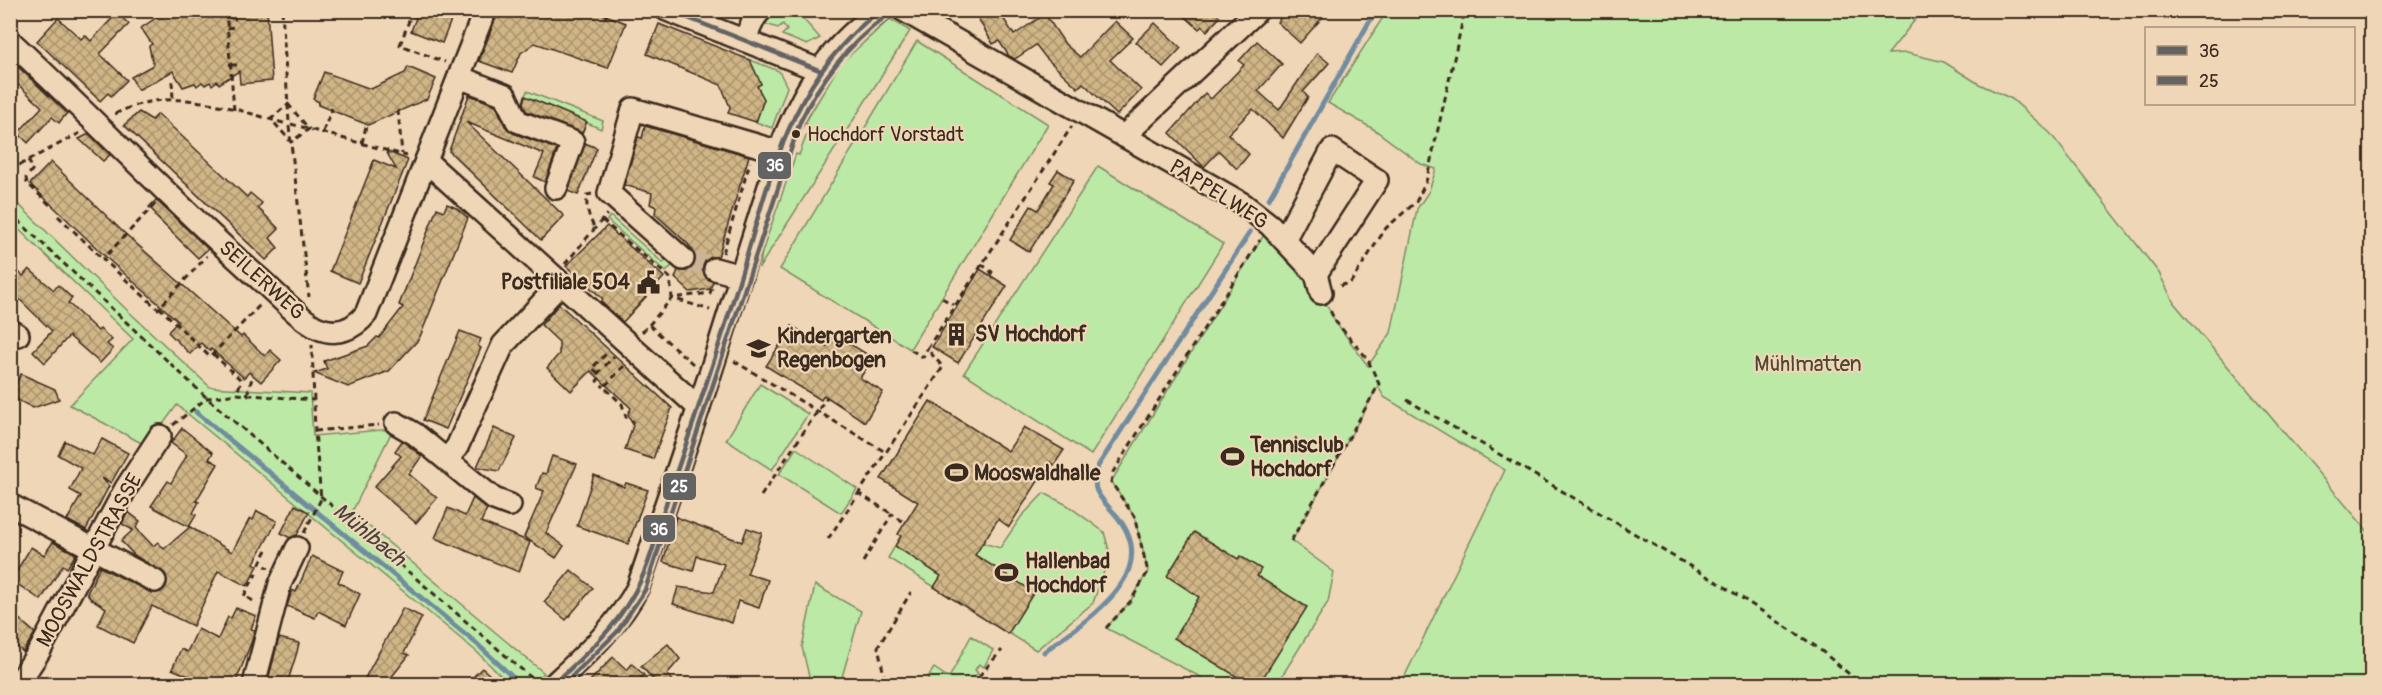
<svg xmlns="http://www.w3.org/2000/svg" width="2382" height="695" viewBox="0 0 2382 695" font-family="Pangolin,sans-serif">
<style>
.green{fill:#bde9a7;stroke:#7c8a62;stroke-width:1.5}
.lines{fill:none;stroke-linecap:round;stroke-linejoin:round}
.stream{stroke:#728c9f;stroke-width:5}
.building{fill:url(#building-cross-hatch);stroke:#3b2a1e;stroke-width:1.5}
.minor-tunnel{stroke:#cbb498;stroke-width:21;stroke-dasharray:21 10;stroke-linecap:butt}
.minor-casing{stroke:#3b2a1e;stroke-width:26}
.path{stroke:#3b2a1e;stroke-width:3;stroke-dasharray:6 4.5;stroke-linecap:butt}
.minor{stroke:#efd6b7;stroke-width:21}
.bus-1-casing{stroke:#efd6b7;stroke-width:9}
.bus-2-casing{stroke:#efd6b7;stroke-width:9}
.bus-1{stroke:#646363;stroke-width:4.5}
.bus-2{stroke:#646363;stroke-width:4.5}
.bus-dot{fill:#3b2a1e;stroke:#efd6b7;stroke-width:2}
.labels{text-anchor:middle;stroke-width:4.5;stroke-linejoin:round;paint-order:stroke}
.bus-label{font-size:20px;fill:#3b2a1e;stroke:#efd6b7;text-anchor:start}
.street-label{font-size:21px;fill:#3b2a1e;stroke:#efd6b7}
.poi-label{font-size:21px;font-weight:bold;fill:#3b2a1e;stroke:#efd6b7;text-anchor:start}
.park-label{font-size:21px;fill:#4e4733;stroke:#efd6b7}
.water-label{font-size:22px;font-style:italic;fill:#49433e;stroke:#efd6b7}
.line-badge{stroke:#efd6b7;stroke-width:2}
.badge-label{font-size:16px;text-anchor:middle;font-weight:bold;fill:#fff}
</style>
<defs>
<pattern id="building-cross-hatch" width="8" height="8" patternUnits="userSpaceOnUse" patternTransform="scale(1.5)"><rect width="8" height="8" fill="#d0b586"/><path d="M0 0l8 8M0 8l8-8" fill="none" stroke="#aa936d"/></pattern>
</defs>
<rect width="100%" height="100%" fill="#efd6b7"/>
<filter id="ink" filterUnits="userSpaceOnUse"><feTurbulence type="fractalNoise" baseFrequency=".0167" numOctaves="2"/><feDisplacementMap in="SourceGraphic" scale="12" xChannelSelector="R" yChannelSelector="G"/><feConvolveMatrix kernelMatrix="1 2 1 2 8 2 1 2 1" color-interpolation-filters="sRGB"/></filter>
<g filter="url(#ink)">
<g class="green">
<polygon points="776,11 786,19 793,13 791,11 796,11 820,38 807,45 782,35 787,30 783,24 778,28 762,23"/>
<polygon points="1387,11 1922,11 1888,54 1907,53 1944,62 1979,84 2012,99 2050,133 2159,273 2174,303 2371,535 2371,684 1401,684 1505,470 1384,397 1378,386 1292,541 1334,572 1328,602 1277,684 1214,684 1106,628 1130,602 1148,571 1134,516 1111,482 1270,225 1321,293 1335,321 1368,366 1391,333 1417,209 1429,191 1436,169 1421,164 1375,130 1328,103"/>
<polygon points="890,19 910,31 759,268 762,252 796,154 799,155 810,126 805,123 840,64"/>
<polygon points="917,41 1048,124 910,349 780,269"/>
<polygon points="745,58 779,71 787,87 772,128 756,122 764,99 757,86 761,84"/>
<polygon points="527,91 603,121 601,129 525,96"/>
<polygon points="1098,166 1223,244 1091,455 964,373"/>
<polygon points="10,196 129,312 210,387 310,393 313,436 393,429 352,512 544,673 532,684 509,684 477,652 177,405 147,446 70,405 133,339 11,222"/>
<polygon points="610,216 663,263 671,255 677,260 666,272 607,220"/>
<polygon points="760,384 808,414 772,470 726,440"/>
<polygon points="796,448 857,489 841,513 779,474"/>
<polygon points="1044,493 1067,505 1104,532 1110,554 1093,603 1036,650 888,558 901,536 928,509 983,543 1000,548 1021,517"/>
<polygon points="815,585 861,611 840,684 804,684 809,676 802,647"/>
<polygon points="971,636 993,650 984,667 979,664 975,670 978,673 966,684 929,684 928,677 934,668 949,678"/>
</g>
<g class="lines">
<g class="stream">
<polyline points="1269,199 1376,10"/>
<polyline points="196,412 476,643 520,684"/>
<path d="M 1044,652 C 1085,620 1167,574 1115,514 C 1099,496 1090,491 1098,466 L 1250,232"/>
<polyline points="1012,684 1013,684"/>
</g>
</g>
<g class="building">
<polygon points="168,10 203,10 211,14 212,11 235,20 235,11 267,11 272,81 240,84 239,71 219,84 217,81 212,85 210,82 205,85 202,82 197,86 195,83 183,87 173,71 138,90 131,77 153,65 149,46 152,44 141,28"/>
<polygon points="419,10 455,10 442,43 411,31"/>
<polygon points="499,10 593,10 626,23 608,68 535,43 521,53 512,73 479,61"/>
<polygon points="973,10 998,10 1014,35 1045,14 1065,44 1080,57 1115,21 1133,38 1110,60 1141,90 1117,115 1083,83 1078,88 1046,58 1036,45 1015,59 1009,56 999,41 993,44"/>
<polygon points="1178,10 1213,10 1220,17 1207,31 1202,26 1199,29"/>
<polygon points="1288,10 1329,10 1300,43 1277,22"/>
<polygon points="117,13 129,24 100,54 127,80 111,96 108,93 100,101 37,41 58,18 81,39 85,35 91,41"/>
<polygon points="1155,23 1181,48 1163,67 1136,42"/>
<polygon points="659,24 750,60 761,84 757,86 764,99 756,122 728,113 730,107 721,85 647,54"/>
<polygon points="1257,41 1282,64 1258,91 1279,110 1317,53 1329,63 1303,92 1308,97 1283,138 1253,109 1228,134 1249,154 1237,169 1219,151 1204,167 1170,133 1205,93 1211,99 1244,65 1239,61"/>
<polygon points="15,64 67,113 59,123 52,117 28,143 18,133 42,107 10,77 10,69"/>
<polygon points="408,67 436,79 427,99 368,125 318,105 319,102 313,99 324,72 371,89 405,73"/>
<polygon points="469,95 496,105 505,126 513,133 557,149 545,182 534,177 544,154 466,122 564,216 541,240 449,151"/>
<polygon points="525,96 587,122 582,133 526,111 523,103"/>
<polygon points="139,112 152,120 158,114 247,197 250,193 262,203 258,208 279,229 270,238 278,248 266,260 124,125"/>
<polygon points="645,126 749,156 718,257 711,257 703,265 706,278 713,282 710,289 690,292 675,278 678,270 686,271 693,267 695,254 688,244 655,214 656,207 650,204 652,193 624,185 638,137 642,138"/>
<polygon points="89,134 110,155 103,161 79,139"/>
<polygon points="585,143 597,148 578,195 568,191"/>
<polygon points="386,151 408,160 358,283 330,271 374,160 396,169"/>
<polygon points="51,162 121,230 241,337 243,335 265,356 270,350 281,360 261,382 249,372 244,378 211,349 210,351 201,343 190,354 168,332 178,321 110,261 30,184"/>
<polygon points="1058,170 1074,180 1029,252 1010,240 1031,206 1038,210 1054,184 1050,182"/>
<polygon points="156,200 208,249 198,258 155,216 156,214 149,207"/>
<polygon points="447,204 456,208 468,218 419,339 389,371 348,387 314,373 327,369 324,361 368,346 377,337 379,338 403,307 399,305 437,208 444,211"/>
<polygon points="607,226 664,277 623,322 601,302 603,299 566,266"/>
<polygon points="10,264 23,276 29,269 54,290 58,285 72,298 68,303 98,331 100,329 112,340 107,344 113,349 100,363 69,336 45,363 33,351 52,331 10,290"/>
<polygon points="980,269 1007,286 958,363 932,347"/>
<polygon points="559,304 672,408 653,459 625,450 633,425 628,414 631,408 591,371 571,391 547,368 559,354 559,342 541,325"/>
<polygon points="792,326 826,347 834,334 873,358 860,378 883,392 865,422 824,395 821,400 766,366"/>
<polygon points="460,331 481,339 478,346 481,348 446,429 423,420"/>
<polygon points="21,374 55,389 59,399 33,408 10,396"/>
<polygon points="930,401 1008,451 1024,427 1064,450 1054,465 1050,462 1009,527 998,519 975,555 1034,592 1008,634 934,587 941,576 895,546 901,536 898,534 918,502 881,479"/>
<polygon points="182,428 213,453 209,459 218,464 196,501 199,502 193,513 196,515 189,527 151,506 168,481 171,483 187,455 171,443"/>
<polygon points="494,428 516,438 499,471 477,467"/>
<polygon points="102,439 128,453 111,483 102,478 109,486 86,530 67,520 81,496 70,490 81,468 58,455 65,441 93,455"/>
<polygon points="402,441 422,456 409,474 437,498 416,523 374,487 401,456 395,451"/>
<polygon points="552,456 577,464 546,533 564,546 556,558 524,537 544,491 536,488 542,473 546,474"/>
<polygon points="594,475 624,487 626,483 648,490 628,544 577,526"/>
<polygon points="473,498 487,509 481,522 530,542 519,572 435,538 448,508 465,516"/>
<polygon points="295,505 309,512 297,535 290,538 281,533"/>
<polygon points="257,511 277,521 254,563 258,566 247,586 218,571 193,626 152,606 133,643 98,625 106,608 90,598 87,593 100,567 150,592 161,592 166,586 165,574 134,555 121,541 133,530 122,524 128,512 140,521 136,528 153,546 158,542 164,549 190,527 232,552 250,518 253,520"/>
<polygon points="676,517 742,542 747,528 762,533 747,574 768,580 759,608 738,601 732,623 673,604 678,587 714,592 724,564 697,556 693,571 663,562"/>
<polygon points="1194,532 1238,559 1240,556 1261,569 1257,576 1307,607 1259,684 1249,684 1174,638 1199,597 1167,576"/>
<polygon points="53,542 76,554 67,568 63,565 41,600 11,580 31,547 44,555"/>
<polygon points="312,556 343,571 338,582 360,594 346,625 318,611 315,618 287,606 292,590 296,592"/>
<polygon points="571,570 593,588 566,620 544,602"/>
<polygon points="236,608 256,616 251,629 255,630 251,643 235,684 208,684 172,669 181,649 187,652 198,629 218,639 228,617 231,618"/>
<polygon points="403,608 422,617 404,653 409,655 386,684 377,684 365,678"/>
<polygon points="10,611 35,633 23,652 10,640"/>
<polygon points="279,638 299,643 297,652 287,684 267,684"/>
<polygon points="668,644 680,659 667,674 676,684 657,684 641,666"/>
<polygon points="613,657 627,670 632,664 644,675 638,681 642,684 587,684"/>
<polygon points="482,668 500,684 466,684"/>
</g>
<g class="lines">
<polyline class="minor-tunnel" points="683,259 715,269"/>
<defs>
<g id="minor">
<polyline points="667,10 819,70"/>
<polyline points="903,10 1243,204 1270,225 1316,274 1321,293"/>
<polyline points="744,40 755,17 761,10"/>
<path d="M 10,41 C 93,118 171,200 255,275 C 270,287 302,322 318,328 C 337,336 354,329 366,314 L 485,10"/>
<polyline points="459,77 505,95 517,121 573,142 556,188"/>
<polyline points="1124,136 1258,10"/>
<polyline points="426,161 699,408"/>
<polyline points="1284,240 1332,150 1377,180 1316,274"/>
<polyline points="683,259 609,193 633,109 780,152"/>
<polyline points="715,269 741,276"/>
<polyline points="10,330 18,335"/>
<polyline points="396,423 415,434 494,499 510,505"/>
<polyline points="447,459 457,447 503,345 561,283"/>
<polyline points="10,505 155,581"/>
<polyline points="18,684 40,650 126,488 160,436"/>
<polyline points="254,684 280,584 297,548"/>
<path d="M 554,684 C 584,656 619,625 638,587 L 710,374 L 784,139 C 807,83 831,46 881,10"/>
</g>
</defs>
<use href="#minor" class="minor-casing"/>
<g class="path">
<polyline points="226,10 234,110"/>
<polyline points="282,10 289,122"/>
<polyline points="413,10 400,45 445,62"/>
<polyline points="412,15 419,18"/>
<polyline points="605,18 608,11"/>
<polyline points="227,28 236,27"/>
<polyline points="231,65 239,65"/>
<polyline points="172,81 173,99"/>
<polygon points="288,104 309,129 291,142 271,119"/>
<polyline points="398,110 402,154"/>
<path d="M 115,114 C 173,84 229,108 287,124"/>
<polyline points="291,124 407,156"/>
<polyline points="289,126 309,297"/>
<polyline points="323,132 332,108"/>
<polyline points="362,143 367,122"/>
<polyline points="28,160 33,169 26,178 27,183 51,206"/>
<polyline points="10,170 80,133"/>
<path d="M 592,194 L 587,195 C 586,207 588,217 595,228"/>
<polyline points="155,204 103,259 158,309 207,256"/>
<polyline points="10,213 207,398 535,681"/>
<polyline points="58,216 103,259"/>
<polyline points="602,220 670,278 672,298 710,293 712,288"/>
<polyline points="723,253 750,162"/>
<polyline points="565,264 607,214"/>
<polyline points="981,264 992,272 990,275"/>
<polyline points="1340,286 1351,282 1386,228 1416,202 1426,182 1465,10"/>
<polyline points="942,298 954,305"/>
<polyline points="159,307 210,357 260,305"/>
<polyline points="649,325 672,298 710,310"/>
<polyline points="642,332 649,325 693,364"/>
<polyline points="911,350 923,357 927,349"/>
<polyline points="213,354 241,380 237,394"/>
<polyline points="734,361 887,453"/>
<polyline points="605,366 614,356"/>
<polyline points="624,366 604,387 622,404 626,417 634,422"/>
<polyline points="601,370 598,373 601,376 597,381 604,387"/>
<polyline points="598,373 592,368 608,352"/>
<polyline points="247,395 253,375"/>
<polyline points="1407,400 1722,585 1818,648 1861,684"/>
<polyline points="173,425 207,398 237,394 314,400"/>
<polyline points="315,431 379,425"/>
<polyline points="858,493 892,514"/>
<polyline points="761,496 827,397"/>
<polyline points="304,533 321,499 315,431 312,345"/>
<polyline points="828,539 943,367 927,349 1072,126"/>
<polyline points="1291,541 1379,384 1367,358 1335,321 1329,308"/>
<polyline points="267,550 260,563 269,568"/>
<polyline points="863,562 892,514 905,523"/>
<polyline points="254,573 256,574 244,596 255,602"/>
<polyline points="1106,628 1130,602 1148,572 1134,516 1111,482 1113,472 1260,240"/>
<polyline points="885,680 878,647 911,592"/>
<polyline points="972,684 1002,650"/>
</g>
<use href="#minor" class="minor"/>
<defs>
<g id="bus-1">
<polyline points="668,10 819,70"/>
<path d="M 554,684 C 581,658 611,633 630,600 C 650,569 658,529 669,494 C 692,427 715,359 736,291 C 770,183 785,84 880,10"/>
</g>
<path id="bus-2" d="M 564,684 L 617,632 L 645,590 L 800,122 C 821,79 847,46 886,16"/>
</defs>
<use href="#bus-1" class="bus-1-casing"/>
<use href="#bus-2" class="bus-2-casing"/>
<use href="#bus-1" class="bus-1"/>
<use href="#bus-2" class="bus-2"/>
</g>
</g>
<defs>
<symbol id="civic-bare" viewBox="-9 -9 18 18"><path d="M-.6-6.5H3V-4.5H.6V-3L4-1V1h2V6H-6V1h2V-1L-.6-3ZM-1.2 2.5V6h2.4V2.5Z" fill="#3b2a1e" stroke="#efd6b7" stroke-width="2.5" paint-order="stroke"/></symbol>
<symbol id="building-bare" viewBox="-9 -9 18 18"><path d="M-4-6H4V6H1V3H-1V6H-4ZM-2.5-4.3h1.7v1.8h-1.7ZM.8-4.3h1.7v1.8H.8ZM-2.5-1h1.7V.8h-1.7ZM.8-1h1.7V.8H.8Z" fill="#3b2a1e" stroke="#efd6b7" stroke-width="2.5" paint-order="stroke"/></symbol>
<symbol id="school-bare" viewBox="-9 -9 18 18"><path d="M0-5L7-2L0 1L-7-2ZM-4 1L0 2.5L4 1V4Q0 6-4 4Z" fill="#3b2a1e" stroke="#efd6b7" stroke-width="2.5" paint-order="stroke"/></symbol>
<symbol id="stadium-bare" viewBox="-9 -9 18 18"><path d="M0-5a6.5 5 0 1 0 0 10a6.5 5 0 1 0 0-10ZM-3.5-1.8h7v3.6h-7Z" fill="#3b2a1e" stroke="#efd6b7" stroke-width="2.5" paint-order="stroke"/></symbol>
</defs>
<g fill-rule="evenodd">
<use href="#civic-bare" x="632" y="266" width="33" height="33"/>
<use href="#building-bare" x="940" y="318" width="33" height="33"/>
<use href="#school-bare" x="742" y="332" width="33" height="33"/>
<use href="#stadium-bare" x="1216" y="440" width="33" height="33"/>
<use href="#stadium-bare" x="940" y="456" width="33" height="33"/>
<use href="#stadium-bare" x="990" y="556" width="33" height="33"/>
</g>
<circle class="bus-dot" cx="796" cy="134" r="5"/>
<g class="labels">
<g class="bus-label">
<text x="807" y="141">Hochdorf Vorstadt</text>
</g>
<g class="street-label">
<text transform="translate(1219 194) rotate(32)" y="7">PAPPELWEG</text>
<text transform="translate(262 280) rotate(42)" y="7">SEILERWEG</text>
<text transform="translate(89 560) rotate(-61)" y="7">MOOSWALDSTRASSE</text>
</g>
<g class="poi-label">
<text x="630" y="289" text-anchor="end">Postfiliale 504</text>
<text x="975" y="341">SV Hochdorf</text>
<text x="777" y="343">Kindergarten<tspan x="777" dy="24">Regenbogen</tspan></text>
<text x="1250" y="452">Tennisclub<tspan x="1250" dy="24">Hochdorf</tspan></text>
<text x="974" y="480">Mooswaldhalle</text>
<text x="1025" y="568">Hallenbad<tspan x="1025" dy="24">Hochdorf</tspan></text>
</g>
<g class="park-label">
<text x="1808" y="371">Mühlmatten</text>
</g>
<g class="water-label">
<text transform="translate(370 534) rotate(39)" y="8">Mühlbach</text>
</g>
</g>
<g class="line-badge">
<rect x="757" y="151" width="35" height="29" rx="6" fill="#646363"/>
<rect x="662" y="472" width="35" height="29" rx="6" fill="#646363"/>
<rect x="642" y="514" width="34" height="29" rx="6" fill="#646363"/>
</g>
<g class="badge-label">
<text x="775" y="171">36</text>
<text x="679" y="492">25</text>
<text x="659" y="535">36</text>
</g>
<rect width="2382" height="695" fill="none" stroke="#efd6b7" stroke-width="36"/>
<rect x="18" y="18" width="2346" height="659" fill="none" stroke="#3b2a1e" stroke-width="2" filter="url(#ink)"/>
<rect x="2145" y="27" width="210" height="78" fill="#efd6b7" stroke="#a7917a" stroke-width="1.5"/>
<rect x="2157" y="46" width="30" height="9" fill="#646363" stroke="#a7917a" stroke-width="1.5"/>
<text x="2199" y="57" font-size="18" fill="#3b2a1e">36</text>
<rect x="2157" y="76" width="30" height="9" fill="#646363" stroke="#a7917a" stroke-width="1.5"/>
<text x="2199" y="87" font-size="18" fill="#3b2a1e">25</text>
</svg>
